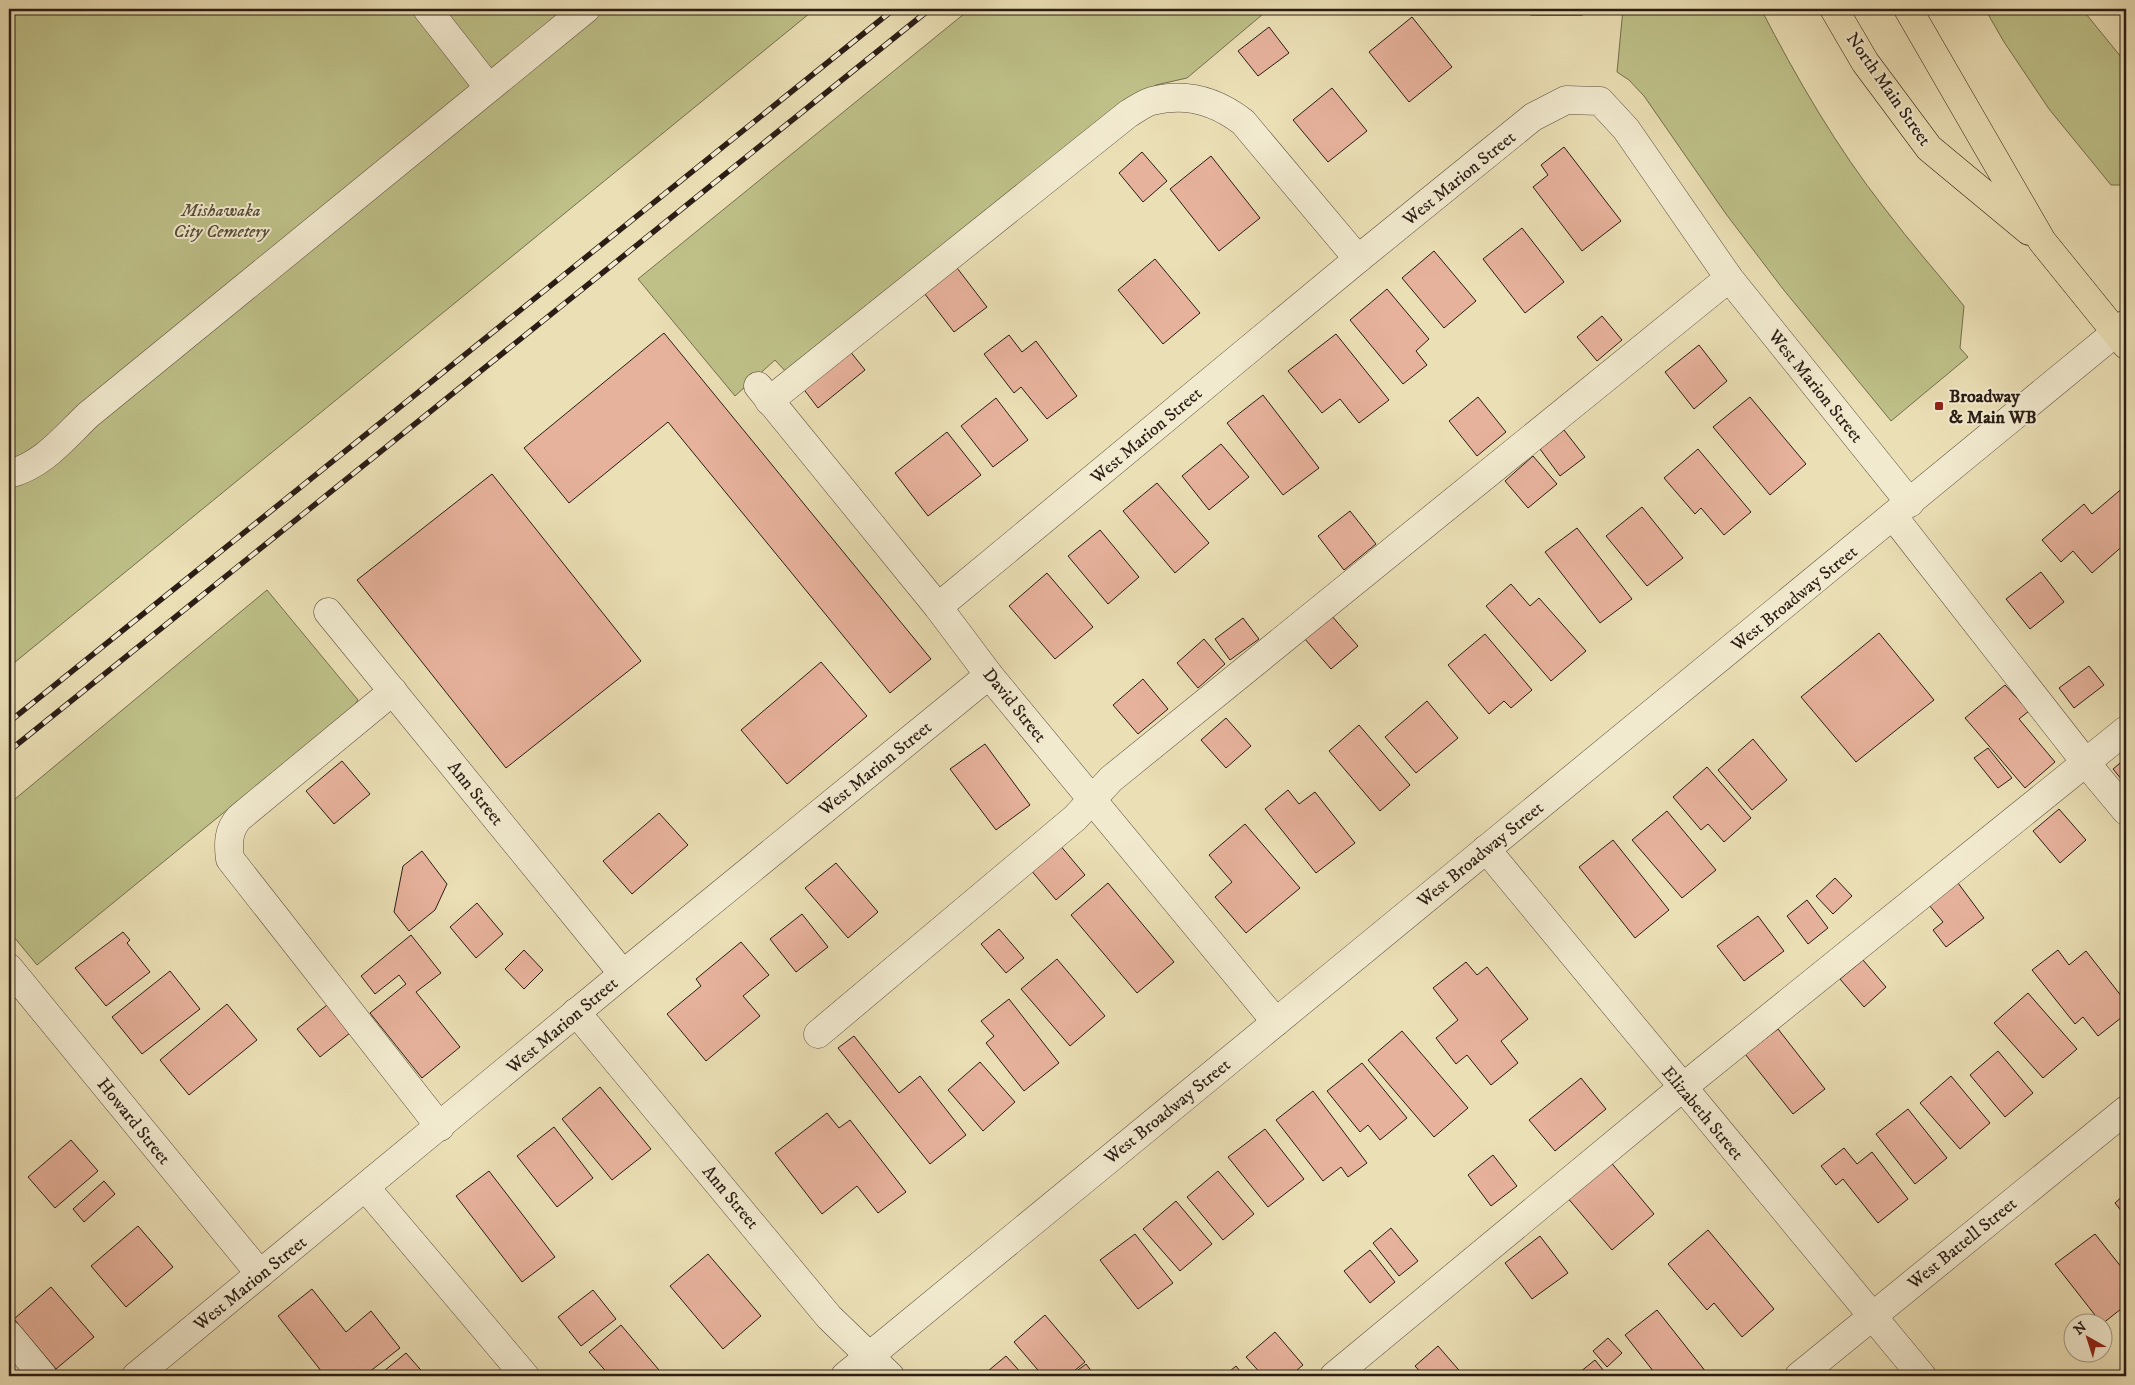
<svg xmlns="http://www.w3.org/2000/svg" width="2135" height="1385" viewBox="0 0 2135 1385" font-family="'IM FELL DW Pica',serif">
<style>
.green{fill:#bec088;stroke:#746e4e}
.building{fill:#e7b29c;stroke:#2b1d15}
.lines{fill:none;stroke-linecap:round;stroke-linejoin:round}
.minor-casing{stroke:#5b4e3d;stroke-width:29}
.major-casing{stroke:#2b1d15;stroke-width:29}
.minor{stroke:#f2eacf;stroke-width:28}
.major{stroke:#ebdfb5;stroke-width:28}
.rail-casing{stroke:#2b1d15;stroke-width:5.5}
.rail{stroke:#f2eacf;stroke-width:4;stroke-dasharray:11;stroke-linecap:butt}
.poi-dot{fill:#8f2418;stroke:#f2eacf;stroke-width:2}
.labels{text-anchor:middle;stroke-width:4;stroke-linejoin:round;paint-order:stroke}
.street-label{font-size:18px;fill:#2b1d15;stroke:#f2eacf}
.park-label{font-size:18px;font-style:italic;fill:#574e38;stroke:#f2eacf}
.poi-label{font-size:18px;font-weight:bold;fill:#2b1d15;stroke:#f2eacf;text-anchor:start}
</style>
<rect width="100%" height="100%" fill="#ebdfb5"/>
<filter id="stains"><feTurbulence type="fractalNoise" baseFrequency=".004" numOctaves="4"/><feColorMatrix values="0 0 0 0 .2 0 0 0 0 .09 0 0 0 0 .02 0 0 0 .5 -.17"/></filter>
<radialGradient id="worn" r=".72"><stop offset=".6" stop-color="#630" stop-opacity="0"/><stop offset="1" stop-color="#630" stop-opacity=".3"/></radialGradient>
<g class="green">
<polygon points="9,9 815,9 9,667"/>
<polygon points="970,9 1269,9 1187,78 1156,85 1126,103 786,372 775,360 735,396 638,279"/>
<path d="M 1623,9 L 1761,9 C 1796,77 1837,148 1885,209 C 1910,242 1938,274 1964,306 L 1960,348 L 1968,357 L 1891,421 L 1783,289 L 1726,214 L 1644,96 L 1629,80 L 1617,72 Z"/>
<polygon points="1985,9 2082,9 2126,63 2126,185 2111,185 2049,109 2004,42"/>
<polygon points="267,590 358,700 347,716 244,796 37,965 9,931 9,804"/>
</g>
<g class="building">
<rect x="1531" y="9" width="51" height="6"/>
<polygon points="1412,17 1452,67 1409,102 1369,52"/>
<polygon points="1269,27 1289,53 1258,76 1238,51"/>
<polygon points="1332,88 1367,131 1328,162 1293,120"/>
<polygon points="1564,147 1621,221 1582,251 1533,187 1548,175 1541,165"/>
<polygon points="1142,152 1167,181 1143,202 1119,173"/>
<polygon points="1211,156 1260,218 1219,251 1170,189"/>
<polygon points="1522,228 1564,282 1525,313 1483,259"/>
<polygon points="1434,251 1476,301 1444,328 1402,278"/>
<polygon points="1155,259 1200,313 1163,344 1118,290"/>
<polygon points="954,264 987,307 954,332 921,289"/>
<polygon points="1387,289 1429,339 1416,351 1427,365 1403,384 1350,320"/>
<polygon points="1602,316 1622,340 1597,361 1577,337"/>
<polygon points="664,333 931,659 890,693 668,422 569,503 524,448"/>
<polygon points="1336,334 1389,400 1359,423 1340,399 1322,413 1288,371"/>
<polygon points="1009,335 1022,352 1036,341 1077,396 1047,419 1021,387 1014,393 984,354"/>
<polygon points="1699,345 1727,381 1694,409 1665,372"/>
<polygon points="849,350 865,370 818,408 802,387"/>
<polygon points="1263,395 1319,468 1283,495 1227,423"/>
<polygon points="1478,397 1506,432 1477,456 1449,421"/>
<polygon points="1750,397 1806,464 1770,495 1713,427"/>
<polygon points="996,398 1028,440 993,467 961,426"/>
<polygon points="1564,430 1585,457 1560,476 1540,449"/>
<polygon points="947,432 981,475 928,516 895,473"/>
<polygon points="1221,444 1249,477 1209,510 1182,476"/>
<polygon points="1698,449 1751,512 1724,535 1701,508 1695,514 1664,478"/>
<polygon points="1533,456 1557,484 1528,508 1505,481"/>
<polygon points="492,474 641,661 506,768 357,580"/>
<polygon points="1157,483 1209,543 1175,573 1123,511"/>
<polygon points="2125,486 2126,543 2092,573 2073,551 2061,562 2042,540 2084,504 2092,514"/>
<polygon points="1642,507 1683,558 1647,586 1606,536"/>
<polygon points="1350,511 1376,544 1344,570 1318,536"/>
<polygon points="1577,528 1632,599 1600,623 1545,552"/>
<polygon points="1100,530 1139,577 1108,604 1068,556"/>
<polygon points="2041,572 2064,602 2030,629 2006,599"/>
<polygon points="1047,573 1093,627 1055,659 1009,606"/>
<polygon points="1511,584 1530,606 1539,598 1586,651 1551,681 1486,606"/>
<polygon points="1331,615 1358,646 1331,669 1304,638"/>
<polygon points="1243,618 1259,639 1230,660 1215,639"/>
<polygon points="1879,633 1934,700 1856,762 1801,697"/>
<polygon points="1485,634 1532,690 1511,708 1504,701 1489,714 1448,665"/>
<polygon points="1204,639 1225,664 1198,688 1177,663"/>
<polygon points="821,662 867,716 787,784 741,730"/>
<polygon points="2089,666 2104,685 2074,708 2059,688"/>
<polygon points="1143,679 1168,709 1138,734 1113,705"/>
<polygon points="2005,685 2029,711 2019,719 2055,762 2025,788 1965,718"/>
<polygon points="1427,701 1458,738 1416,773 1385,737"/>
<polygon points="1226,718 1251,746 1226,768 1201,740"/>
<polygon points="1359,725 1410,785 1380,811 1329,751"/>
<polygon points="1753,739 1787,780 1752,810 1718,770"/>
<polygon points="985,744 1030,805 996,830 950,769"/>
<polygon points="1988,748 2012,778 1998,788 1974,758"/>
<polygon points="2126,758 2126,785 2113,769"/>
<polygon points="342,761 370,794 334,824 306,791"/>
<polygon points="1707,767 1751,818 1724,842 1708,824 1701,830 1673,797"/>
<polygon points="1288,790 1299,804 1315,792 1355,843 1316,873 1265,809"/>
<polygon points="2059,809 2086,840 2060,863 2033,831"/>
<polygon points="1667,811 1716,870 1682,898 1632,840"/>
<polygon points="659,813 688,845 632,894 603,861"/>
<polygon points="1245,824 1300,888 1246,933 1215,897 1232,882 1209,855"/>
<polygon points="1613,840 1669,910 1635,938 1579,867"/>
<polygon points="1059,844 1085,875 1056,900 1030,869"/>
<polygon points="422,851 447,884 435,910 409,931 394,912 403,866"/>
<polygon points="836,863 878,912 848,938 805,888"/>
<polygon points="1835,878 1852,896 1833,914 1816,896"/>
<polygon points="1108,883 1174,962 1137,993 1071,915"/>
<polygon points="1958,883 1984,918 1946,947 1933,930 1943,922 1929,905"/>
<polygon points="1807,900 1828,928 1808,944 1787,916"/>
<polygon points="477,903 503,934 476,958 450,927"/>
<polygon points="802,914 828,947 796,972 770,939"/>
<polygon points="1758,916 1784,951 1744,981 1717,946"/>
<polygon points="999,929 1024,958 1006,973 981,944"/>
<polygon points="123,932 130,940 127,943 150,972 106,1006 75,968"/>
<polygon points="411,935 441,973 416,992 460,1047 422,1078 370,1013 406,984 399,975 375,994 361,976"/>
<polygon points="741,942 769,975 743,996 760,1016 706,1061 667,1014 701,986 696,979"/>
<polygon points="524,950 543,970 524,989 505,969"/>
<polygon points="2058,950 2069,965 2086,951 2126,1002 2126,1014 2098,1036 2083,1017 2075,1024 2032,970"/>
<polygon points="1057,959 1105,1016 1070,1046 1021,989"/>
<polygon points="1863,960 1886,987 1864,1007 1840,979"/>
<polygon points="1466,962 1477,975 1487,967 1528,1019 1501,1041 1518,1063 1491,1085 1467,1055 1456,1064 1436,1038 1458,1020 1433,988"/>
<polygon points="170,971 200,1009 142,1054 112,1017"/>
<polygon points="2028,993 2077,1049 2043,1078 1994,1023"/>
<polygon points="1009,999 1059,1063 1024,1091 986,1043 994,1036 981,1021"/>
<polygon points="227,1004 257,1040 189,1095 160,1060"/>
<polygon points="327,1005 350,1033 320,1057 297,1029"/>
<polygon points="1778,1029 1825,1089 1793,1114 1745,1054"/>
<polygon points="1402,1031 1468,1108 1434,1137 1368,1060"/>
<polygon points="854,1036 899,1093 920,1076 966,1135 930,1164 838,1048"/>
<polygon points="1998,1051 2033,1093 2005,1117 1970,1075"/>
<polygon points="980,1062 1015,1102 983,1131 948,1090"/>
<polygon points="1362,1063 1407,1118 1380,1140 1368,1125 1360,1132 1327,1091"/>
<polygon points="9,1065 15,1073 9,1079"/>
<polygon points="1951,1076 1990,1123 1960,1149 1920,1103"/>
<polygon points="1581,1078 1606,1109 1555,1151 1529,1120"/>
<polygon points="600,1087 651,1149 612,1180 562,1119"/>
<polygon points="1313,1091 1367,1163 1348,1177 1341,1167 1323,1181 1276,1120"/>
<polygon points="1908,1109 1947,1158 1915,1184 1876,1134"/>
<polygon points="827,1113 839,1128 850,1120 906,1192 878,1213 857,1186 822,1214 775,1153"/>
<polygon points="554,1127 593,1178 557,1207 517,1156"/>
<polygon points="1265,1129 1304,1179 1268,1207 1228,1157"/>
<polygon points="71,1140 98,1171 55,1208 28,1177"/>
<polygon points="1844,1148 1857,1164 1872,1152 1908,1199 1878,1223 1843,1179 1836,1185 1821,1166"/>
<polygon points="1493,1155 1517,1186 1491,1206 1468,1175"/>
<polygon points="1609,1160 1654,1214 1612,1250 1566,1196"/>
<polygon points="489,1171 555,1257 522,1282 456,1196"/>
<polygon points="1218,1171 1254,1214 1223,1240 1187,1197"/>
<polygon points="104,1181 115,1194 84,1222 73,1209"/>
<polygon points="2126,1193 2126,1217 2115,1203"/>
<polygon points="1176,1201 1212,1244 1180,1271 1143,1229"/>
<polygon points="138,1226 173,1267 126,1307 91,1266"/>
<polygon points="1391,1228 1418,1261 1399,1276 1373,1243"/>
<polygon points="1708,1230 1774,1309 1742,1337 1714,1303 1707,1310 1668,1264"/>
<polygon points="1135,1234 1173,1283 1138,1309 1100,1260"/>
<polygon points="2095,1234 2126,1273 2126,1305 2102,1324 2055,1264"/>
<polygon points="1540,1236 1568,1273 1532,1299 1505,1263"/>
<polygon points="1370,1250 1395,1282 1370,1303 1344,1271"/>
<polygon points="708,1254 761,1316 723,1349 670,1286"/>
<polygon points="51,1287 94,1337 56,1369 14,1319"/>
<polygon points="312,1289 346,1332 371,1311 400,1348 364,1376 325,1376 278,1316"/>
<polygon points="593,1290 616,1319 581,1346 558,1317"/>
<polygon points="1657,1310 1706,1372 1700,1376 1657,1376 1625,1335"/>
<polygon points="1045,1315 1085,1362 1068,1376 1043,1376 1014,1342"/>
<polygon points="621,1325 664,1376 610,1376 589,1352"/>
<polygon points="1275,1332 1303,1365 1290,1376 1263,1376 1246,1357"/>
<polygon points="1608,1338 1622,1353 1607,1367 1593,1351"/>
<polygon points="1438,1346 1464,1376 1424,1376 1415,1366"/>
<polygon points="406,1353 426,1376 378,1376"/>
<polygon points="1006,1356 1024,1376 982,1376"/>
<polygon points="1595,1360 1608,1376 1575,1376"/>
<polygon points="1086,1364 1095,1376 1070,1376"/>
<polygon points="1236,1366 1244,1376 1224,1376"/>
</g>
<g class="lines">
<defs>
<g id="minor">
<polyline points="427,9 489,88"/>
<polyline points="758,386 938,607 989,675 1276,1022"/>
<path d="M 769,401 L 1128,114 C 1135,110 1144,103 1152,101 C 1186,92 1216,101 1243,122 L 1358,259"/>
<path d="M 9,474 C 43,465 63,439 88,415 L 586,9"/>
<polyline points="1893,516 2086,763 2126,811"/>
<polyline points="938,607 1358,259 1533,117 1566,100 1600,101 1626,129 1729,278 1910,503"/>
<polyline points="328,612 623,974"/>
<path d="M 393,691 L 239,818 C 228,830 228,844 230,859 L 440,1127"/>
<polyline points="1486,849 1922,1376"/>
<polyline points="9,968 260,1274"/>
<polyline points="576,1012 829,1317 890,1376"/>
<polyline points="818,1034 1075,818 1111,779 1729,278"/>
<polyline points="366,1188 525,1376"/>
<polyline points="9,1335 43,1376"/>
<polyline points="136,1376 623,974 989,675"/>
<polyline points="845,1376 2126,324"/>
<polyline points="1334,1376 1682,1088 2126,730"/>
<polyline points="1799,1376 2126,1110"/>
</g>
<g id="major">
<polyline points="1834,9 1865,62 1929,148 2029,231"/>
<polyline points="1908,9 2042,241 2126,345"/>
</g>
</defs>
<use href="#minor" class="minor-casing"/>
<use href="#major" class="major-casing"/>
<use href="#minor" class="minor"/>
<use href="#major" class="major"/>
<defs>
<g id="rail">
<polyline points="9,722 894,9"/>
<polyline points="9,751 930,9"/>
</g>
</defs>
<use href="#rail" class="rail-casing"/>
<use href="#rail" class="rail"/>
</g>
<rect class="poi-dot" x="1934" y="401" width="10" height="10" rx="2.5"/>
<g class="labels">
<g class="street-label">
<text transform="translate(1889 89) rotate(55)" y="6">North Main Street</text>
<text transform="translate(1459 178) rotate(-39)" y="6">West Marion Street</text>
<text transform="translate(1816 386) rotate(51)" y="6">West Marion Street</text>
<text transform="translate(1146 435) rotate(-40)" y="6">West Marion Street</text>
<text transform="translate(1794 598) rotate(-39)" y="6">West Broadway Street</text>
<text transform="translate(1015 705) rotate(51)" y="6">David Street</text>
<text transform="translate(875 768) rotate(-39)" y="6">West Marion Street</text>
<text transform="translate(476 793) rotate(51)" y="6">Ann Street</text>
<text transform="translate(1480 854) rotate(-39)" y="6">West Broadway Street</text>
<text transform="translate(562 1025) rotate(-40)" y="6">West Marion Street</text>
<text transform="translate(1167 1111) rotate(-39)" y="6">West Broadway Street</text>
<text transform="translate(1703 1113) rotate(50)" y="6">Elizabeth Street</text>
<text transform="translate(134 1121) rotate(51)" y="6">Howard Street</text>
<text transform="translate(731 1197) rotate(50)" y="6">Ann Street</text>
<text transform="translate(1962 1243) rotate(-39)" y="6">West Battell Street</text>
<text transform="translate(250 1283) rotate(-39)" y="6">West Marion Street</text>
</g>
<g class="park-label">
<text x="221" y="216">Mishawaka<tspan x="221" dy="21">City Cemetery</tspan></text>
</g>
<g class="poi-label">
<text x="1949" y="402">Broadway<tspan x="1949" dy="21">&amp; Main WB</tspan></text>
</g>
</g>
<rect width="2135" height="1385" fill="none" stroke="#ebdfb5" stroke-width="30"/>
<rect x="10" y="10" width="2115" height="1365" fill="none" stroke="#2b1d15" stroke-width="2.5"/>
<rect x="15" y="15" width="2105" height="1355" fill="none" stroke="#2b1d15"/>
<g transform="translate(2088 1338) rotate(321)"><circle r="24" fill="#f2eacf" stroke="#a29885"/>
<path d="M0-4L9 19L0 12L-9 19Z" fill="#8f2418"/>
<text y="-8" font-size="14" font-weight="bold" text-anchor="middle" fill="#2b1d15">N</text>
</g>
<rect width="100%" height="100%" filter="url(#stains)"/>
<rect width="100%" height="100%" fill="url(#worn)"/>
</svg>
